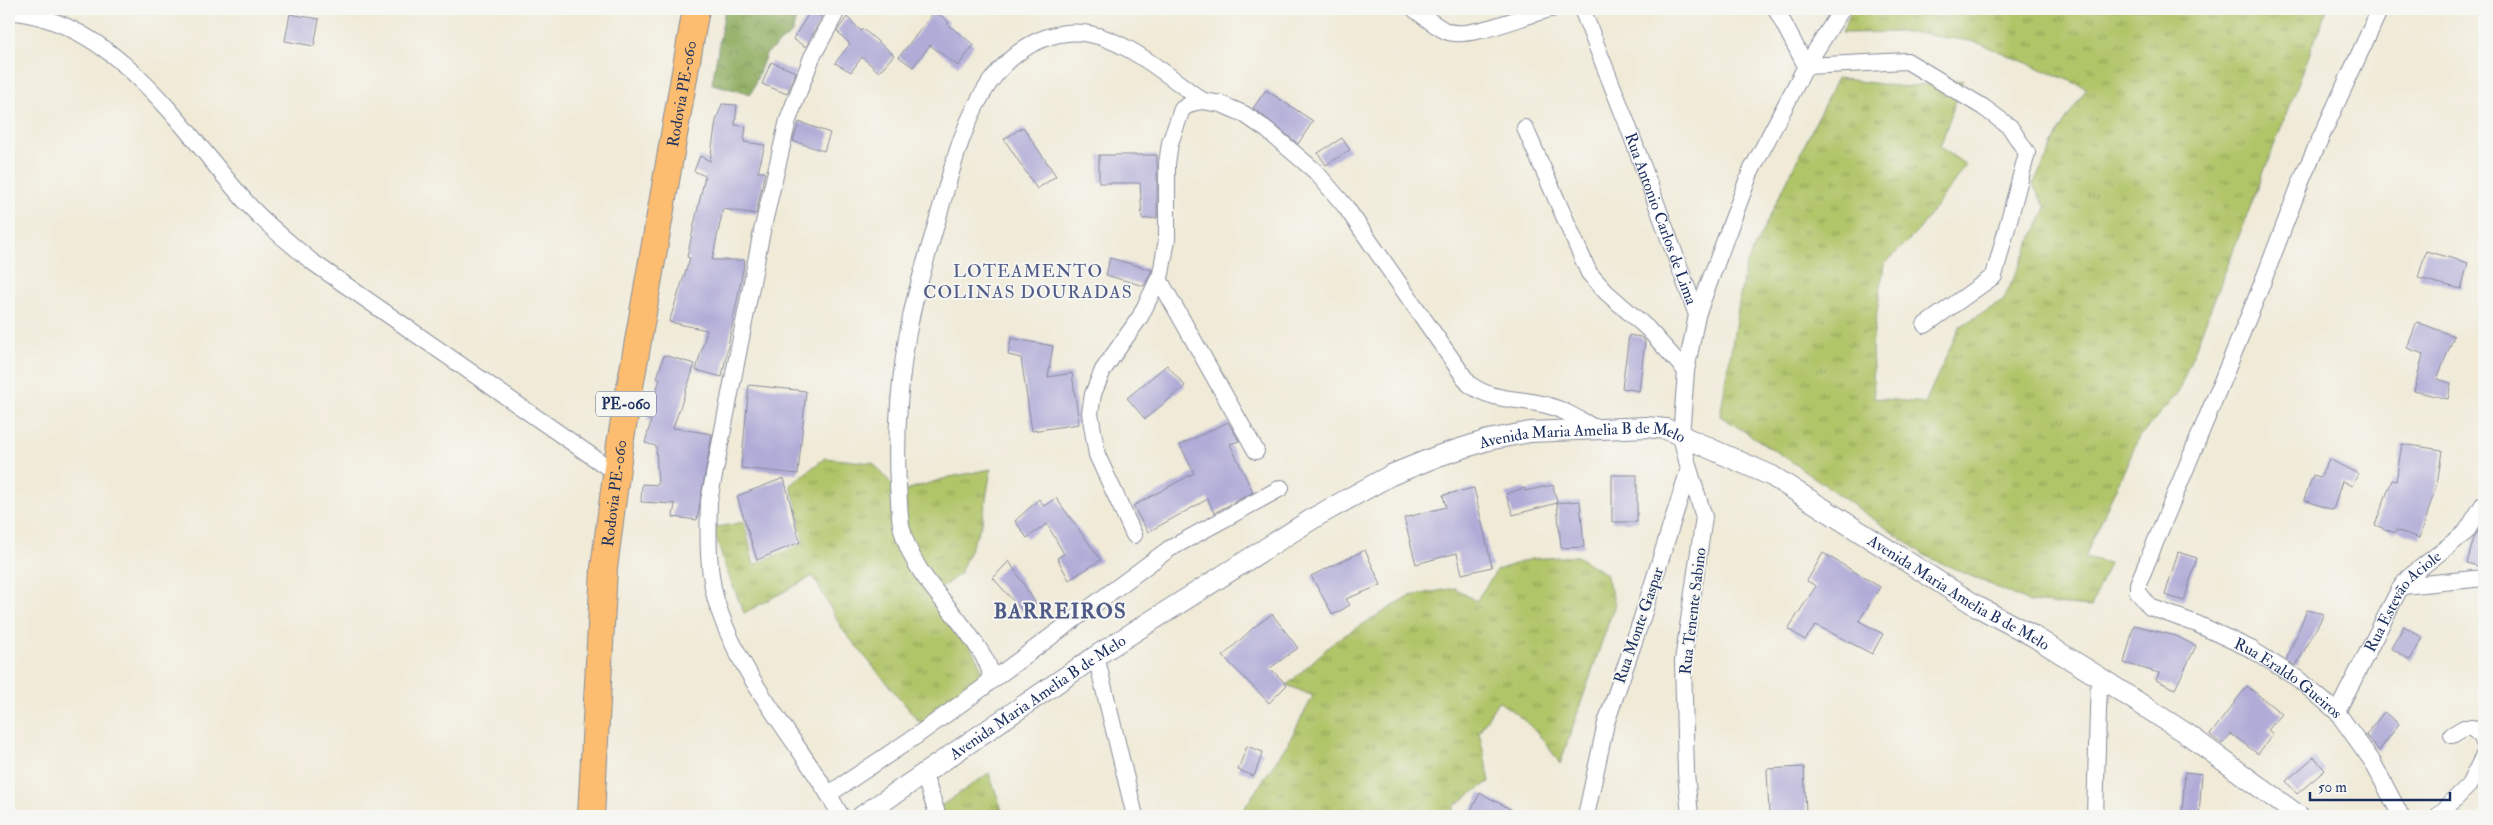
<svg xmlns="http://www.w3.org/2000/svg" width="2493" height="825" viewBox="0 0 2493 825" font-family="'IM FELL Double Pica',serif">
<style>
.grass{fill:url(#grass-tufts);stroke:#667a63}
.forest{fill:url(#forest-crowns);stroke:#546c5d}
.building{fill:#b1acd7}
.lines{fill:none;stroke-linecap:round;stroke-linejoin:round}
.minor-casing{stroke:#868c9a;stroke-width:18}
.tertiary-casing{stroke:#868c9a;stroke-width:22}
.primary-casing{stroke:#868c9a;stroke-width:28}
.minor{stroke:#fff;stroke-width:16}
.tertiary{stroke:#fff;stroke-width:20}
.primary{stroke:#fcbd6f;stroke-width:26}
.labels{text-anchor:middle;stroke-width:4;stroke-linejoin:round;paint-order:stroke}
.shield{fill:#f6f6f2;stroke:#5d6b8a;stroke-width:1}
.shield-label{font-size:15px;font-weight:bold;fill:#1b2f5e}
.street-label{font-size:16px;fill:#1b2f5e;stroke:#f6f6f2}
.neighbourhood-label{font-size:18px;letter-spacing:1px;fill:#505b88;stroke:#f6f6f2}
.district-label{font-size:21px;font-weight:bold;letter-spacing:1px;fill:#505b88;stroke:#f6f6f2}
</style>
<defs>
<pattern id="grass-tufts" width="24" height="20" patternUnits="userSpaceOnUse" patternTransform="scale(1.25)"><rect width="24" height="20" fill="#b0c468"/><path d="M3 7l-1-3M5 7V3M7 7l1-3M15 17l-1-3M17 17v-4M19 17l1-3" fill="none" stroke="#8ea059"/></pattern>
<pattern id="forest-crowns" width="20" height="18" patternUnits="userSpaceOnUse" patternTransform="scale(1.25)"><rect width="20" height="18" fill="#8caa5c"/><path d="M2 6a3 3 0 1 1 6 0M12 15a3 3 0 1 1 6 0" fill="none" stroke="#728b4f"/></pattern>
</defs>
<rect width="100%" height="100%" fill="#f6f6f2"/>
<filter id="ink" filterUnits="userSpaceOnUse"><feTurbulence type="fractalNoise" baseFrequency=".02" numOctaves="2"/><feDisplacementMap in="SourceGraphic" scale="10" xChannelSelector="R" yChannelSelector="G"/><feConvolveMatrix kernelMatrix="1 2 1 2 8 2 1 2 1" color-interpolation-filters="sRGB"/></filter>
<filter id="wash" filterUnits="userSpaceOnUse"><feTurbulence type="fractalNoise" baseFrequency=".0096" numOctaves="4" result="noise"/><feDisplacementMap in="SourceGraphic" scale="20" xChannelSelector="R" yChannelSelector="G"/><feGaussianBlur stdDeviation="1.12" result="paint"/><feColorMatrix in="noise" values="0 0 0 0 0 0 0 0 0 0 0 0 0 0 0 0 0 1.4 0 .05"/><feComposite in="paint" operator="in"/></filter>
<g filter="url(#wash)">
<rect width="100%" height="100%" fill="#f0ead7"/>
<g class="grass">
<polygon points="1852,9 2327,9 2178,393 2139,437 2085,557 2109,563 2091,607 2029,602 1926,556 1785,457 1720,416 1745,267 1837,78 1902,87 1963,80 1940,147 1966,165 1919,230 1884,265 1872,345 1874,398 1925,403 1960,326 2003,301 2046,208 2033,185 2060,129 2087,88 1976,42 1908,32 1842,33"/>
<polygon points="825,458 873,463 899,492 950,477 991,469 982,523 960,573 932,596 963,632 986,677 921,724 842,629 813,576 744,613 727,572 713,528 744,522 754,565 803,543 797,506 790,485"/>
<path d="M 1577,556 L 1606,574 L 1615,604 L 1560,764 C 1540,734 1528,721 1498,701 L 1479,732 L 1490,781 L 1455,805 L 1451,816 L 1239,816 L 1288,743 L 1313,696 L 1287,685 L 1335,641 L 1410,596 L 1455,588 L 1476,601 L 1497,570 L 1531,559 Z"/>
<polygon points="989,773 1004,816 926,816"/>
</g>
<polygon class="forest" points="725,9 798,9 792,33 766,54 751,94 712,84"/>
<g id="blocks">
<g class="building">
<polygon points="811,10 822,17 806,47 793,39"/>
<polygon points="935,11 949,22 947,24 974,45 958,66 930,45 913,67 899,57"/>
<polygon points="290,14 319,19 314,46 285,41"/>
<polygon points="847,17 861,31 863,29 894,55 879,72 862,57 851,72 835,63 850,44 837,31"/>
<polygon points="771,62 796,72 787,94 762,84"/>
<polygon points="1266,90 1313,121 1298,144 1253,108"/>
<polygon points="722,104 737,105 735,125 746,127 744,142 765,145 758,172 765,172 756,214 723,209 712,260 745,260 722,377 696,370 707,330 669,322 690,258 687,257 705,176 694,171 700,156 710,161 716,121"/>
<polygon points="799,122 830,133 824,151 793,141"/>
<polygon points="1023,127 1056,176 1037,189 1004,139"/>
<polygon points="1342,138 1350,150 1326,165 1318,153"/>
<polygon points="1099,155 1157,155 1157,218 1142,219 1140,183 1099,183"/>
<polygon points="2426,251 2468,263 2461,289 2418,278"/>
<polygon points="1110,258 1152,270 1144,286 1106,275"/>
<polygon points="2417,322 2454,336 2437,379 2451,383 2448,399 2414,391 2423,354 2407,348"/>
<polygon points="1629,335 1641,337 1645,341 1639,391 1622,388"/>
<polygon points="1011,338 1053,346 1048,377 1072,373 1079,424 1032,431 1021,358 1008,355"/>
<polygon points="664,355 695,364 673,428 712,434 697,520 673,517 675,504 641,502 642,484 658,485 656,446 645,443 651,421 647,419 660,379 657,378"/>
<polygon points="1167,365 1185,386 1145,419 1127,398"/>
<polygon points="749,385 806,391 798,474 741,468"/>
<polygon points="1228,422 1239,441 1230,444 1253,492 1214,513 1208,499 1148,532 1133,506 1194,473 1180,445"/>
<polygon points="2402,444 2442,450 2438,479 2420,538 2396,530 2395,533 2375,525 2392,480 2396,481"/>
<polygon points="2329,459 2358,474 2352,486 2342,481 2333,510 2304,500 2313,475 2320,477"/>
<rect x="1612" y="475" width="25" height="47"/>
<polygon points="784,478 800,542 757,560 737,496"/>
<polygon points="1553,485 1557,503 1513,515 1506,494 1524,488 1525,491"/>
<polygon points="1474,488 1492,567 1462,574 1457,553 1416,564 1404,518 1446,507 1443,495"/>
<polygon points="1056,498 1101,560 1069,580 1057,558 1064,554 1047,524 1027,538 1015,521 1039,499 1044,506"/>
<polygon points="1580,501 1584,547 1561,548 1557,503"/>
<polygon points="2484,522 2484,568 2467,563 2474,538"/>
<polygon points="1365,550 1381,585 1346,599 1350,605 1333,615 1311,576"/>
<polygon points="2178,552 2197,558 2184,601 2165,595"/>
<polygon points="1823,553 1880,587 1859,621 1883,634 1872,654 1816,625 1805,640 1788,629 1816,586 1807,581"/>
<polygon points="1009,561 1036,604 1023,612 993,578"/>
<polygon points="2307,610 2324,614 2296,666 2286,660"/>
<polygon points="1272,614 1298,648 1270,668 1287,685 1269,703 1223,656 1253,628"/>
<polygon points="2134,625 2176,636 2196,646 2175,689 2156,680 2159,673 2124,663"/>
<polygon points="2404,626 2423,638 2410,660 2391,648"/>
<polygon points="2247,686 2282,714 2268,730 2273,734 2258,754 2231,734 2222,744 2210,735"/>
<polygon points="2384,712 2399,724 2379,751 2366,735"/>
<polygon points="1247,746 1263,752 1254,776 1238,770"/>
<polygon points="2314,757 2325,770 2297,794 2286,781"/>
<polygon points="1804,767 1806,813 1769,815 1767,769"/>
<polygon points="2185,772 2202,774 2199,816 2182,816"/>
<polygon points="1480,793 1524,816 1468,816"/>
</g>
</g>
</g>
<g filter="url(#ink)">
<use href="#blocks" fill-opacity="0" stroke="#868c9a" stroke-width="1"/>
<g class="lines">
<defs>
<g id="minor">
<path d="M 838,9 L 812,57 L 788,120 L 762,231 L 709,501 C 708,537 707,576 719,610 C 745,686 803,746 841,816"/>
<path d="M 1414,9 C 1424,16 1435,26 1446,31 C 1468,41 1526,14 1551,9"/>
<path id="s1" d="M 1582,9 L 1628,126 L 1697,315 L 1686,371 L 1681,436 L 1689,469 L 1641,621 L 1606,723 L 1586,816"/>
<polyline points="1776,9 1806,66 1907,61 1983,107 2010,127 2027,153 1994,276 1925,325"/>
<path id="s2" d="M 2380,9 L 2304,174 L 2258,294 L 2138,584 L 2138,592 L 2150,607 L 2197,624 L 2251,649 L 2298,679 L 2337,712 L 2372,761 L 2401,816"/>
<path d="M 9,11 C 117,21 181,128 246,202 C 265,224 289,242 311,261 L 616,473"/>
<polyline points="1525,128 1589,273 1606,292 1647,328 1686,371"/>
<polyline points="1159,279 1256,451"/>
<polyline points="1697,315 1750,173 1806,66 1842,9"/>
<polyline points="1689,469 1704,517 1683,661 1686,773 1690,816"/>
<path d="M 1134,535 L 1097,455 L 1090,413 L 1093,394 L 1103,370 L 1140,317 L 1161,274 L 1167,239 L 1167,164 L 1170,143 L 1182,109 L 1192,103 L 1203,101 L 1221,104 L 1244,114 L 1267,130 L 1315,171 L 1345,206 L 1469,384 C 1492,401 1516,398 1542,404 C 1561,408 1578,419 1595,428"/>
<polyline points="2403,586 2484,578"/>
<polyline points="1096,656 1135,816"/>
<polyline points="987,684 1169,549 1281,488"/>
<path id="s3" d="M 2337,712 L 2399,590 L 2409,577 L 2466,532 L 2484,503"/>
<polyline points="2452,735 2464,728 2472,728 2482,737 2484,743"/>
<polyline points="923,772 938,816"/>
<path d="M 829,794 L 916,736 L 984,687 L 991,676 C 989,662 980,651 973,640 C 947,601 911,573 901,525 C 899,512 899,498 898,485 C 895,432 900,369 911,317 C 918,282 930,248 939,214 C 952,169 963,121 990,82 C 1009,56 1034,37 1066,33 C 1114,27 1166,75 1203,101"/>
<polyline points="2095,816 2099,677"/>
<polyline points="2438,816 2469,785 2484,755"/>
</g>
<g id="tertiary">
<path id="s4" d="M 862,816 L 1096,656 L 1317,516 L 1391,475 L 1438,456 L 1488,440 L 1530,432 L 1647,427 L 1666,429 L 1772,476 L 1980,608 L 2033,636 L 2099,677 L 2190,736 L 2299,816"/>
</g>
<g id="primary">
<path id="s5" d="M 591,816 L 604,568 L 620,444 L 696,9"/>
</g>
</defs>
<use href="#minor" class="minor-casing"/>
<use href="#tertiary" class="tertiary-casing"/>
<use href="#primary" class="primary-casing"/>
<use href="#minor" class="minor"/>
<use href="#tertiary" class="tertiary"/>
<use href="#primary" class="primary"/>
</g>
</g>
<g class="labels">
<rect class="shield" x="596" y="391.5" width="60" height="25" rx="4"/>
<g class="shield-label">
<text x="626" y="409">PE-060</text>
</g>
<g class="street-label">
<text dy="6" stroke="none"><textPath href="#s5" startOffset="729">Rodovia PE-060</textPath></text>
<text dy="6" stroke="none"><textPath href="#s1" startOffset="224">Rua Antonio Carlos de Lima</textPath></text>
<text dy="6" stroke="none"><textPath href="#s4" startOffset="828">Avenida Maria Amelia B de Melo</textPath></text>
<text dy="6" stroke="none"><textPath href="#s5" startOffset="324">Rodovia PE-060</textPath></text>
<text dy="6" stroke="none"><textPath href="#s4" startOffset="1248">Avenida Maria Amelia B de Melo</textPath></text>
<text dy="6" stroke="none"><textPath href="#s3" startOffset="130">Rua Estevão Aciole</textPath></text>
<text transform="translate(1692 611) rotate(-83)" y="6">Rua Tenente Sabino</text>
<text transform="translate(1638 625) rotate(-71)" y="6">Rua Monte Gaspar</text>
<text dy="6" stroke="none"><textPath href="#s2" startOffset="808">Rua Eraldo Gueiros</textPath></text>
<text dy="6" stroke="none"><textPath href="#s4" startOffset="212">Avenida Maria Amelia B de Melo</textPath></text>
</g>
<g class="neighbourhood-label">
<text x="1028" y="277">LOTEAMENTO<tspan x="1028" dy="21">COLINAS DOURADAS</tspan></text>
</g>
<g class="district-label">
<text x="1060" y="618">BARREIROS</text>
</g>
</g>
<rect width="2493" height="825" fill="none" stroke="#f6f6f2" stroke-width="30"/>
<path d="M2310 792v8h140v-8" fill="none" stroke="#1b2f5e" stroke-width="2.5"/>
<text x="2318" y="792" font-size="15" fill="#1b2f5e" stroke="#f6f6f2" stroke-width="4" paint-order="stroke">50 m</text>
</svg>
